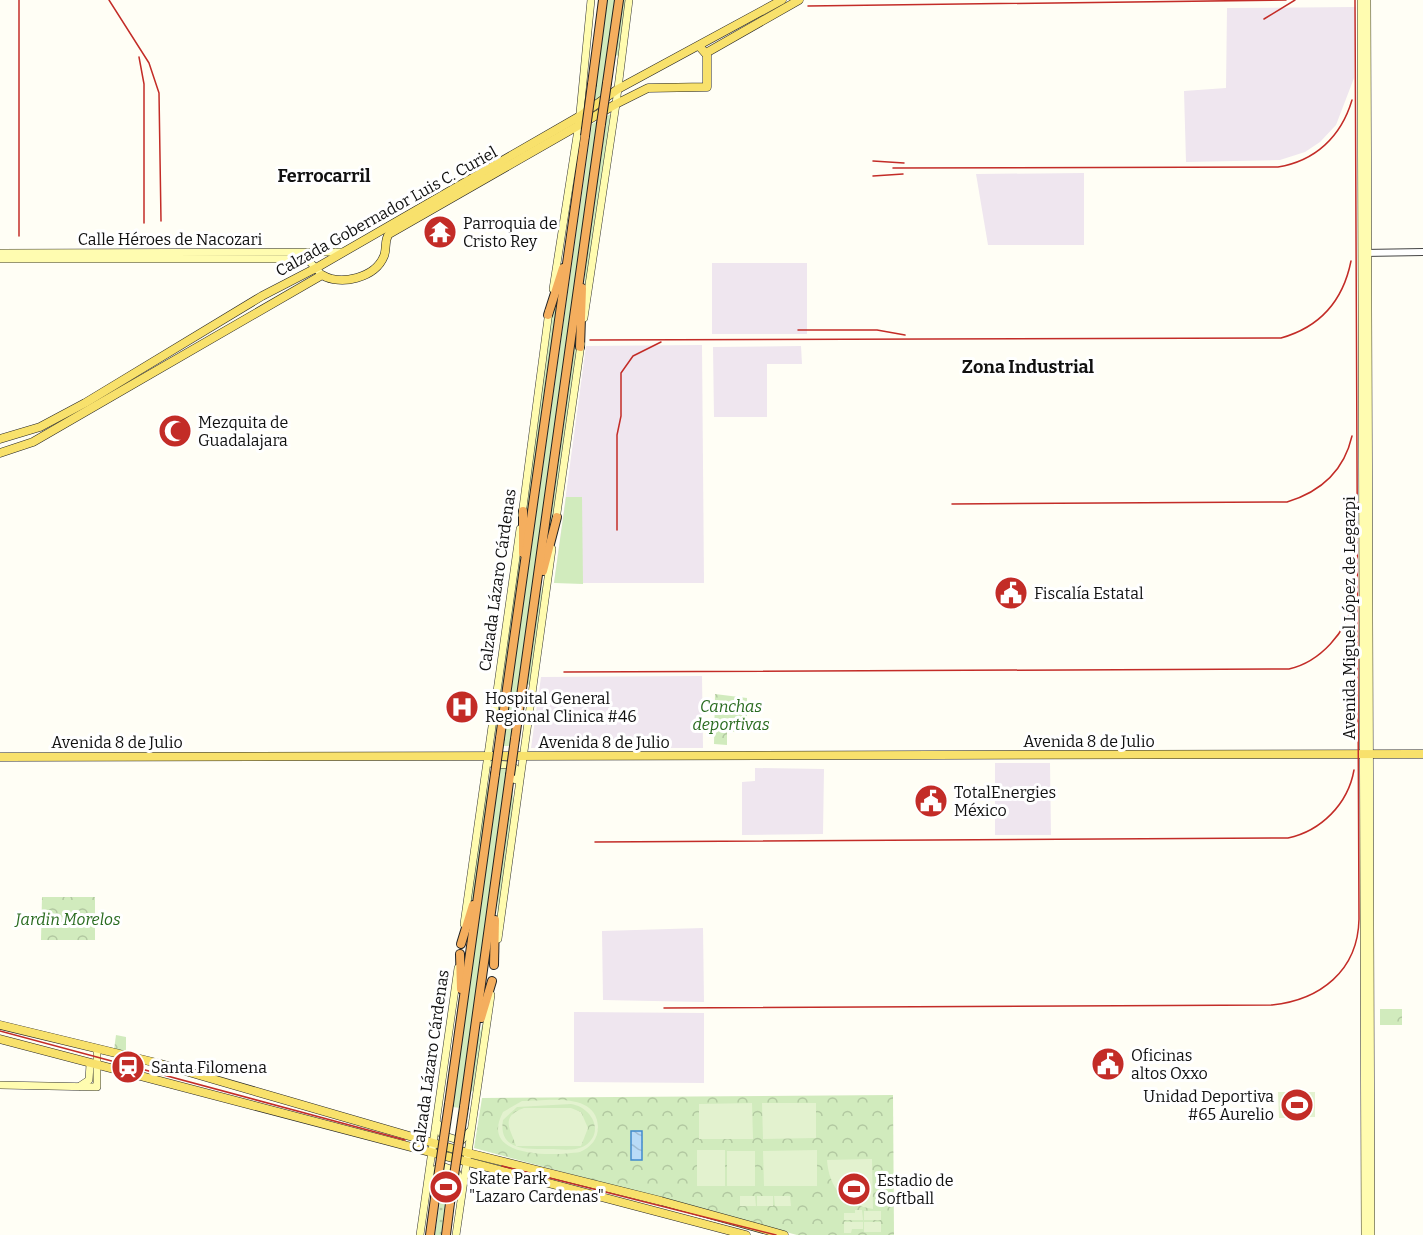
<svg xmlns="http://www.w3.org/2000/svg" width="1423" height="1235" viewBox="0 0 1423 1235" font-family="Bitter,serif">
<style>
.industrial{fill:#efe6ef}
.grass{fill:url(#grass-dots)}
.park{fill:url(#park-crowns)}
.garden{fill:#d1ebbd}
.pitch{fill:#e3f2cf;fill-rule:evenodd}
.water{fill:url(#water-waves);stroke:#408ace;stroke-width:1.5}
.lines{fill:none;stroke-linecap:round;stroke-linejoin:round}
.tertiary-casing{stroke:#444;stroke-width:8}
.secondary-casing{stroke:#333;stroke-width:8}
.primary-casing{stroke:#222;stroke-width:9}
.motorway-casing{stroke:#222;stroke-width:10}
.tertiary{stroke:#fff;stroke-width:6}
.secondary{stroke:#fffcb0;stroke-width:7}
.primary{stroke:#f8e16c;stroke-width:8}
.motorway{stroke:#f4ae5e;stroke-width:8}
.tram{stroke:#c32c27;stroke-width:1.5}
.rail{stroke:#c32c27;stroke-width:1.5}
.motorway-bridge-casing{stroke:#222;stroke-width:10;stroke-linecap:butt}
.motorway-bridge{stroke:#f4ae5e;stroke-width:8}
.labels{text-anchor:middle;stroke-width:6;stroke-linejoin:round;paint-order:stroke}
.street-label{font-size:16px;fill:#111;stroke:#fff}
.poi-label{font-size:16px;fill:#111;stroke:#fff;text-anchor:start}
.park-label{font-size:16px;font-style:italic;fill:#296b1f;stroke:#fff}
.neighbourhood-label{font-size:18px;font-weight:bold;fill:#111;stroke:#fff}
</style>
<defs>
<pattern id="grass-dots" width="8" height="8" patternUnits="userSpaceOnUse" patternTransform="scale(1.5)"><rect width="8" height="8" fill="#d1ebbd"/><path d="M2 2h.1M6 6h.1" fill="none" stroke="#b2c8a1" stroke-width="1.8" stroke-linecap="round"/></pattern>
<pattern id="park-crowns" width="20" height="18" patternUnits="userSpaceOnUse" patternTransform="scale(1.5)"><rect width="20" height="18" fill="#d1ebbd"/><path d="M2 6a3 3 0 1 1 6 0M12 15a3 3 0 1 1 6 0" fill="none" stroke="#b2c8a1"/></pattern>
<pattern id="water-waves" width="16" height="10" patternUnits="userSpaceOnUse" patternTransform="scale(1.5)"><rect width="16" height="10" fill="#b9dbf7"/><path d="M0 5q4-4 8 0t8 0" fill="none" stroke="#9ebbd3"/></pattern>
</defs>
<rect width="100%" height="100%" fill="#fffef5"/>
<g class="industrial">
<polygon points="1355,7 1354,78 1336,125 1320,142 1305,152 1280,160 1186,162 1184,91 1226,88 1227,8"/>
<polygon points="1084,173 1084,245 988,245 976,174"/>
<rect x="712" y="263" width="95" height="71"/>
<polygon points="702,345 704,583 554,583 586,346"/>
<polygon points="801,346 802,364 767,364 767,417 714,417 713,347"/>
<polygon points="702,676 703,748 531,748 541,677"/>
<polygon points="995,763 1050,763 1051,835 995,835"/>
<polygon points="755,768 824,769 823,834 742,835 742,782 755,781"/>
<polygon points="703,928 704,1002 603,1000 602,931"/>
<polygon points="574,1012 704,1013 704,1083 574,1082"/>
</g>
<polygon class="grass" points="441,1195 448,1196 442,1235 435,1235"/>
<g class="park">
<polygon points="715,694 747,698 747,731 727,732 727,745 714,744"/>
<polygon points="42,897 95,897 95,940 41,940"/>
<rect x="1380" y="1009" width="22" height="16"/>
<polygon points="116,1035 126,1037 126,1053 114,1050"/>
<polygon points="893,1095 894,1235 797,1235 474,1148 482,1098"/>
</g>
<g class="garden">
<polygon points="607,0 616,0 602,97 594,101"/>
<polygon points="622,0 627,0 619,56 614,55"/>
<polygon points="611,114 584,306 585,261 607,116"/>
<polygon points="600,120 511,746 503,746 592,124"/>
<polygon points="565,273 525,555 525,512 550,315"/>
<path d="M 581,293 C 579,379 565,481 543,564 Z"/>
<polygon points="566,497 582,497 583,584 554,583"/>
<polygon points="521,545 520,585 499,734 495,734"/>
<polygon points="550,555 531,685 525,684 537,609"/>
<polygon points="499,768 508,768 461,1108 452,1107"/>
<polygon points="493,771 480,872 468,916 486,792"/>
<polygon points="513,774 513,816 497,925 498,887"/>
<polygon points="486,1013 473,1091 470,1092 476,1045"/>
</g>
<g class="pitch">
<polygon points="1315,1092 1315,1117 1279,1118 1278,1092"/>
<path d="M 522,1101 C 545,1101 597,1091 598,1127 C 598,1139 591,1147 580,1152 C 554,1156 478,1159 503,1112 ZM 571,1104 C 591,1107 605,1131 586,1145 C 576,1152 560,1149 549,1149 C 527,1149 498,1151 503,1120 L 517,1107 Z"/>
<polygon points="752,1103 753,1139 699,1139 699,1104"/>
<polygon points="762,1103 816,1103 816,1138 763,1139"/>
<path d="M 524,1108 L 571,1108 L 581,1112 L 588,1128 L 581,1146 L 516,1146 C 512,1131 498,1117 524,1108 Z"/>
<rect x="697" y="1150" width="28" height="36"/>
<polygon points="817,1150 817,1186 764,1186 763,1151"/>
<rect x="727" y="1151" width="28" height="35"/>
<path d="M 872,1159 L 873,1209 C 845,1205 829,1189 827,1160 Z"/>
<polygon points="447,1176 457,1180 455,1196 435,1194 437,1177"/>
<polygon points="740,1196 755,1196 756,1206 740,1206"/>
<rect x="757" y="1196" width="16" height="10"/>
<polygon points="774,1196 790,1196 791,1206 775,1206"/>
<polygon points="855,1210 862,1210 863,1220 844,1220 844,1213 855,1213"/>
<rect x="864" y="1211" width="17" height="9"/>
<polygon points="844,1222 863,1222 863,1229 852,1229 851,1233 844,1233"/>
<rect x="864" y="1222" width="17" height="10"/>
</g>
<rect class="water" x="631" y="1131" width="11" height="29"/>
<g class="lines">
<defs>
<polyline id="tertiary" points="1364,253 1423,252"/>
<g id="secondary">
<polyline points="1361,0 1365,1235"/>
<polyline points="1367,0 1371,1235"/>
<polyline points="0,253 341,252"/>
<polyline points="0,259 302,259 310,262 322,275"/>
<polyline points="553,289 579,123 591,0"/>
<polyline points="584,318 616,104 629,0"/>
<polyline points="522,515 549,311"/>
<polyline points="556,520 581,344"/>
<polyline points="493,764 512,765 516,769 516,780"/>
<polyline points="464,924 520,529"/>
<polyline points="498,939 552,549"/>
<polyline points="0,1085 97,1087 97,1049"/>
<polyline points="80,1086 89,1080 90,1064"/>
<polyline points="438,1124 442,1135 461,1141 470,1131"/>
<polyline points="429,1181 436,1169 442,1166 456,1171 462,1183"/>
<polyline points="420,1235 458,968"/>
<polyline points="456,1235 491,995"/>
</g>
<g id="primary">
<polyline points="706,53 799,0"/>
<polyline points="0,439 40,427 85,403 262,296 316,268 580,116 618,89 782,0"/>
<path d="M 0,453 L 33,442 L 322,275 C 341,286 375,278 384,256 C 387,249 384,240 389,234 L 616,104 L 648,88 L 707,87 L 707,55 L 700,47"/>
<polyline points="0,757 1423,754"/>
<polyline points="0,1025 161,1064 468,1153 661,1201 784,1235"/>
<polyline points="0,1039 746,1235"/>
</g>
<g id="motorway">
<polyline points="607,83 619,0"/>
<polyline points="592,84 603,0"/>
<polyline points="548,315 563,268"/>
<polyline points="580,347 582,288"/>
<polyline points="523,511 523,553"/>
<polyline points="543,571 557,517"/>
<polyline points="500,738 585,136"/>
<polyline points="515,739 601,124"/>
<polyline points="461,944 473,905"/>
<polyline points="460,954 461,989"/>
<polyline points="494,965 495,920"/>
<polyline points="481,1018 492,981"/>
<polyline points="449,1104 495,774"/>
<polyline points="464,1107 510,775"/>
<polyline points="430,1235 435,1198"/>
<polyline points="446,1235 450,1203"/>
</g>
</defs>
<use href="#tertiary" class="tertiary-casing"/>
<use href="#secondary" class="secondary-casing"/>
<use href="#primary" class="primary-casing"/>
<use href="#motorway" class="motorway-casing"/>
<use href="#tertiary" class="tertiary"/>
<use href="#secondary" class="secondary"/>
<use href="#primary" class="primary"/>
<use href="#motorway" class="motorway"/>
<g class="tram">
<polyline points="0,1031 405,1140"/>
<polyline points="502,1166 776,1235"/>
</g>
<g class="rail">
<polyline points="19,0 19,236"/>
<polyline points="109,0 149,63 159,93 161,221"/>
<polyline points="808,6 1286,0"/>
<polyline points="1264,19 1295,0"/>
<polyline points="139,57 144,84 144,223"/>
<polyline points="873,161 904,163"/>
<path d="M 893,168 L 1278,167 C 1315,161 1341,137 1352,100"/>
<polyline points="873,176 903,174"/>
<polyline points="798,330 877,330 905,335"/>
<path d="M 590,340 L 1281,338 C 1320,327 1343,301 1351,261"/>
<path d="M 952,504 L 1287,502 C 1320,492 1344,471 1352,436"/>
<polyline points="617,530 617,435 621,416 621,373 633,356 661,342"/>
<path d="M 564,672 L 1289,669 C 1320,662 1347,632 1353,601"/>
<path d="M 595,842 L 1288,838 C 1321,831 1348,804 1354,770"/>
<path d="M 664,1008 L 1272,1005 C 1320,1000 1358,971 1359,919 L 1355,0"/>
</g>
<defs>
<g id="motorway-bridge">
<polyline points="601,124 607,83"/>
<polyline points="585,136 592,84"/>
<polyline points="495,774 500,738"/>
<polyline points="510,775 515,739"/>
<polyline points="435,1198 449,1104"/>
<polyline points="450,1203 464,1107"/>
</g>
</defs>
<use href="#motorway-bridge" class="motorway-bridge-casing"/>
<use href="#motorway-bridge" class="motorway-bridge"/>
</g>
<defs>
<symbol id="temple-disc" viewBox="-11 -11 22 22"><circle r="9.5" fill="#c32c27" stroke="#fff"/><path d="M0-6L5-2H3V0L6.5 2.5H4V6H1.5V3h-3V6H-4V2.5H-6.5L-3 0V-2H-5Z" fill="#fff"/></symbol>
<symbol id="mosque-disc" viewBox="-11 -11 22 22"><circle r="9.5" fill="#c32c27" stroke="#fff"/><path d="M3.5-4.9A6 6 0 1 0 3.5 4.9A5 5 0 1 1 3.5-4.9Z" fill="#fff"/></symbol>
<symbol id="civic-disc" viewBox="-11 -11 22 22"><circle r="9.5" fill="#c32c27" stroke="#fff"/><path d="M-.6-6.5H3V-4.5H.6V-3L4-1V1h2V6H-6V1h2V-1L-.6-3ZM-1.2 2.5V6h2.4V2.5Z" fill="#fff"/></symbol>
<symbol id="hospital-disc" viewBox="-11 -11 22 22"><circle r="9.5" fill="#c32c27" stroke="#fff"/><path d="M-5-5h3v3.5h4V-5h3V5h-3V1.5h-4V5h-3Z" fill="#fff"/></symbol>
<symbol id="station-disc" viewBox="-11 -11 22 22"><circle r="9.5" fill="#c32c27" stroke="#fff"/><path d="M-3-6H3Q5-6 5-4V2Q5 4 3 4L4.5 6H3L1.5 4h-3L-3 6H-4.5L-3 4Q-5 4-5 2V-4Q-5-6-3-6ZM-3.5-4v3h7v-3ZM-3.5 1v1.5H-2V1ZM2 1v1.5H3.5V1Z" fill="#fff"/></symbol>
<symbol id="stadium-disc" viewBox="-11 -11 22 22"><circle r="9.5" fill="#c32c27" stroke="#fff"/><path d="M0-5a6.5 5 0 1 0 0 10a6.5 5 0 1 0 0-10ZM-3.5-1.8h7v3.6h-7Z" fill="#fff"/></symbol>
</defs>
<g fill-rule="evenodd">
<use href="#temple-disc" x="421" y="213" width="38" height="38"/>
<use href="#mosque-disc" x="156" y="412" width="38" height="38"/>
<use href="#civic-disc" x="992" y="574" width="38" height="38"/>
<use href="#hospital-disc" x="443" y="688" width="38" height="38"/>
<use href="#civic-disc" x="912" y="782" width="38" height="38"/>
<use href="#civic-disc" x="1089" y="1045" width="38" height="38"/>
<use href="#station-disc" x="109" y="1048" width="38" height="38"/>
<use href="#stadium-disc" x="1278" y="1086" width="38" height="38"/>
<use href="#stadium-disc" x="427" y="1168" width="38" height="38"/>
<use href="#stadium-disc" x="835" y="1170" width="38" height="38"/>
</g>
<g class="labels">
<g class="street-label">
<text transform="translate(386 211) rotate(-29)" y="6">Calzada Gobernador Luis C. Curiel</text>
<text x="170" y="245">Calle Héroes de Nacozari</text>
<text transform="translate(497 580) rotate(-82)" y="6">Calzada Lázaro Cárdenas</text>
<text transform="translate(1349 618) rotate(-90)" y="6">Avenida Miguel López de Legazpi</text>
<text x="1089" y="747">Avenida 8 de Julio</text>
<text x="117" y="748">Avenida 8 de Julio</text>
<text x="604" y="748">Avenida 8 de Julio</text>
<text transform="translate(430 1061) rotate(-82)" y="6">Calzada Lázaro Cárdenas</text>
</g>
<g class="poi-label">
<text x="463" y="229">Parroquia de<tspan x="463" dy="18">Cristo Rey</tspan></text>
<text x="198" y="428">Mezquita de<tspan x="198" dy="18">Guadalajara</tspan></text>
<text x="1034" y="599">Fiscalía Estatal</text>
<text x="485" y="704">Hospital General<tspan x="485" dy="18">Regional Clinica #46</tspan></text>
<text x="954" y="798">TotalEnergies<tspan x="954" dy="18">México</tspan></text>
<text x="1131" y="1061">Oficinas<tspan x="1131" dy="18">altos Oxxo</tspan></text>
<text x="151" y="1073">Santa Filomena</text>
<text x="1274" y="1102" text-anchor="end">Unidad Deportiva<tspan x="1274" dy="18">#65 Aurelio</tspan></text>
<text x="469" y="1184">Skate Park<tspan x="469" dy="18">"Lazaro Cardenas"</tspan></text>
<text x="877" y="1186">Estadio de<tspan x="877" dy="18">Softball</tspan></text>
</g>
<g class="park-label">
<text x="731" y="712">Canchas<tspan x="731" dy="18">deportivas</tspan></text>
<text x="68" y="925">Jardin Morelos</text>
</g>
<g class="neighbourhood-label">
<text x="324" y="182">Ferrocarril</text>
<text x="1028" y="373">Zona Industrial</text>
</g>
</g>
</svg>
